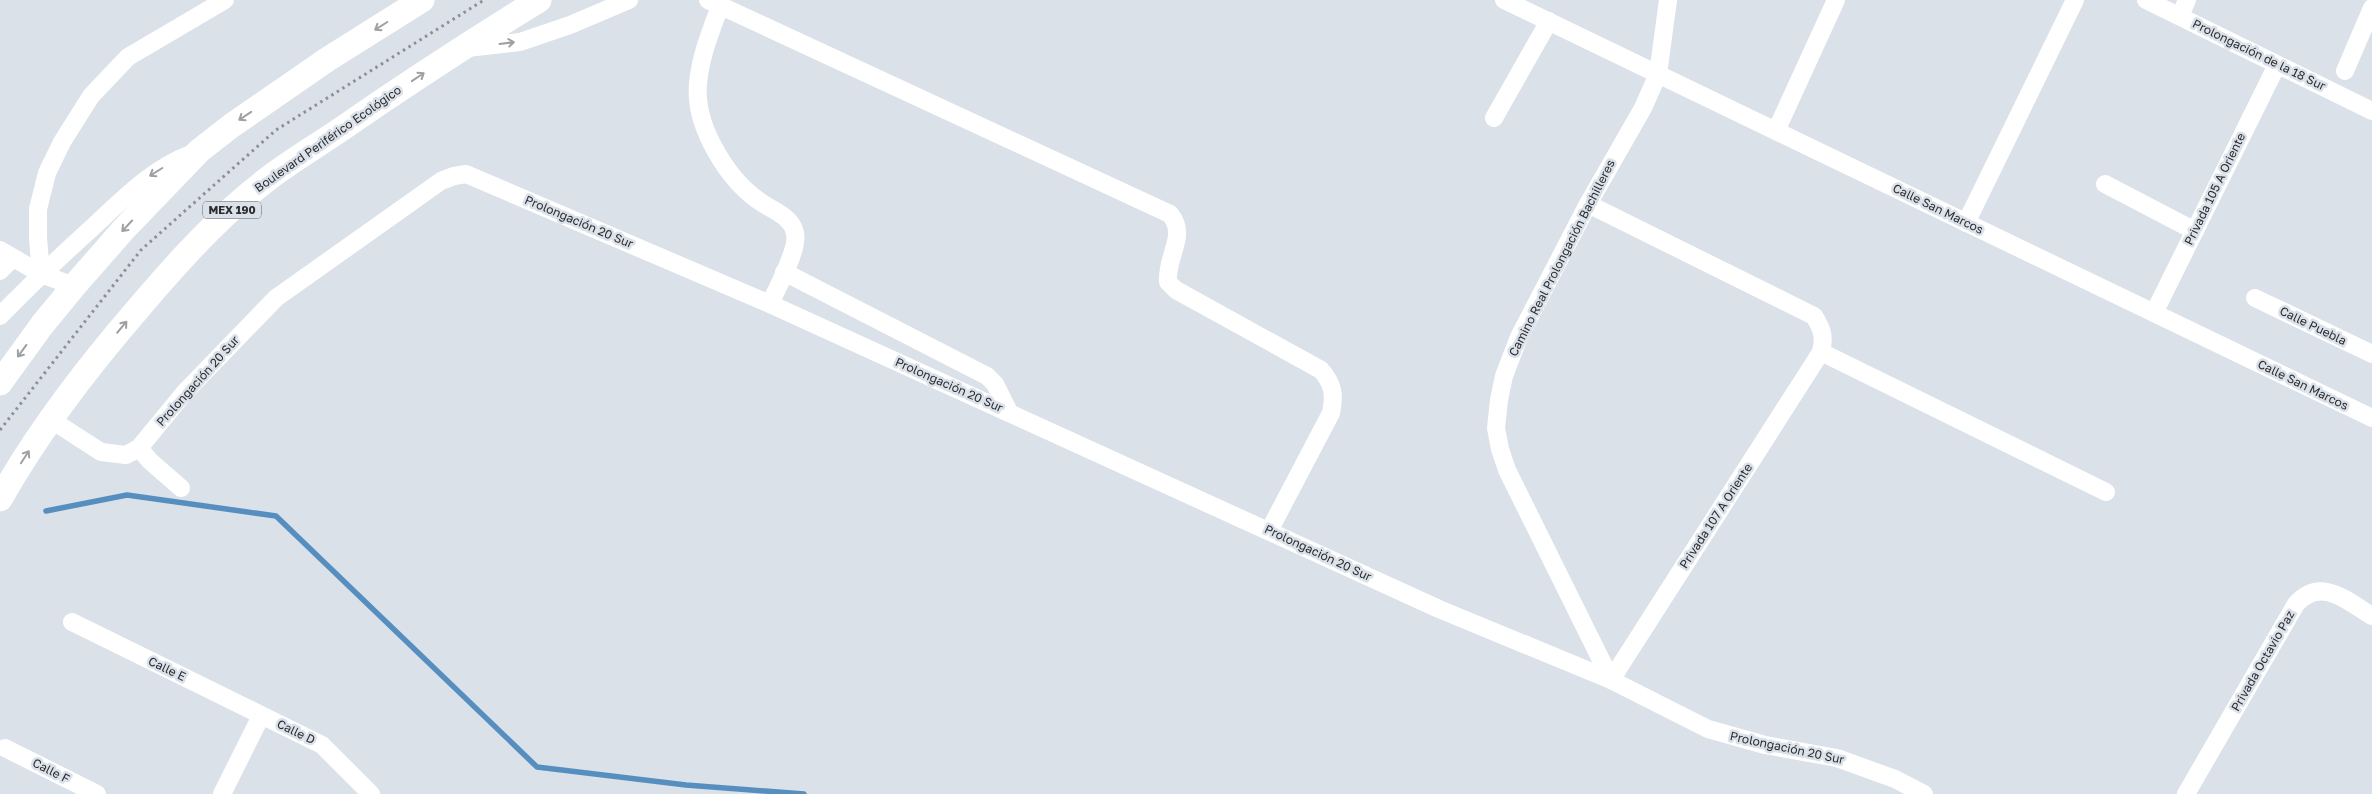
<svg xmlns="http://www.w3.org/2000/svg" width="2372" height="794" viewBox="0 0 2372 794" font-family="'Golos Text',sans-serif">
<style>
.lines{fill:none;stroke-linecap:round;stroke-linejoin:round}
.stream{stroke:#568fbf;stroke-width:5.5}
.path{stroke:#8c9096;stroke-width:3;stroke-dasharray:2.5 4;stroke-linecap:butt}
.minor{stroke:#fff;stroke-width:18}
.highway{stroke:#fff;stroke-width:25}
.oneway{stroke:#9fa0a1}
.labels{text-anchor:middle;stroke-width:5;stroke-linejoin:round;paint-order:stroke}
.shield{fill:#dbe1e9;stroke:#5f6267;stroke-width:1}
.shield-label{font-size:11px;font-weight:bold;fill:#2a2c2f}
.street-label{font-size:12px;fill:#2a2c2f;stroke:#dbe1e9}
</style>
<rect width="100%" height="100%" fill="#dbe1e9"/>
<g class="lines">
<polyline class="stream" points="46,511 127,495 276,516 537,767 686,785 804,794"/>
<polyline class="path" points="0,430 141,250 276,130 484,0"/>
<g class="minor">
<path d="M 708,0 L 1170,214 C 1188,236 1166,255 1168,282 L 1176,290 L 1321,370 C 1333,384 1335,394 1331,413 L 1269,531"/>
<polyline points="1504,0 2372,418"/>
<polyline points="2146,0 2372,111"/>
<path d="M 720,6 C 711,31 700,57 698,84 C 694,126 728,181 762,203 C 774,211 792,217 795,233 C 799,249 777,288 770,304"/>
<polyline points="2180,16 2187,0"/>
<polyline points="467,48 520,42 570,25 629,0"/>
<polyline points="2345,71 2372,8"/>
<polyline points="1494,118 1549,21"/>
<polyline points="1776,131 1836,0"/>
<polyline points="2105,184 2195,231"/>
<path d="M 1588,204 L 1814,316 C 1822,329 1825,336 1821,352 L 1611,680"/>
<polyline points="1966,223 2075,0"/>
<polyline points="0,250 41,274 74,286"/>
<polyline points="0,271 13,258"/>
<polyline points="784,272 987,376 995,384 1009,412"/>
<polyline points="41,274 38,238 38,209 47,173 62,142 91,96 128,57 225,0"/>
<polyline points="2255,298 2372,354"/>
<polyline points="2154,313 2277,65"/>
<path d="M 0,316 C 30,285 62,255 94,226 C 124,198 152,169 191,154"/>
<polyline points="1821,352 2106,492"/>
<polyline points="50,419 101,452 126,455 139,448 185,392 276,298 441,181 454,176 466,174 770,304 1439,609 1611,680 1708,729 1765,745 1837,758 1895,779 1924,794"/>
<polyline points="139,448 150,461 181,488"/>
<polyline points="72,622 322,745 371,794"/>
<polyline points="1611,680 1507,470 1500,449 1496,428 1499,400 1504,376 1519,337 1588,204 1643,108 1658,74 1668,0"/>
<polyline points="5,748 97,794"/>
<polyline points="222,794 261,716"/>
<path d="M 2186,794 L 2296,604 C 2321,576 2347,601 2372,616"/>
</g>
<g class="highway">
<polyline points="0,383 42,325 74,286 124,229 199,151 231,126 328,59 422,0"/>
<path d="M 0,499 C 39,430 86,369 137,310 C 176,264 217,218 265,181 C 288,163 315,147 340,130 C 405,85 471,42 539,0"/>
</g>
</g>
<defs><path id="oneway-shaft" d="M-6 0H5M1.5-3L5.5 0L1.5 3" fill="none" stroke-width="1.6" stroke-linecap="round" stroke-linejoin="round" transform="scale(1.25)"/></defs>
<g class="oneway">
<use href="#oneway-shaft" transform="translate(381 26) rotate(148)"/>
<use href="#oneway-shaft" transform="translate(507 43) rotate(-7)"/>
<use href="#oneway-shaft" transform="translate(418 77) rotate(-34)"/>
<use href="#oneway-shaft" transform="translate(245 116) rotate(146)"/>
<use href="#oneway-shaft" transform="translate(156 172) rotate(148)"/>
<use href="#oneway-shaft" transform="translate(127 226) rotate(133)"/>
<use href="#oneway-shaft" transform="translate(122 327) rotate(-50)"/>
<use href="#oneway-shaft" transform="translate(22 351) rotate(126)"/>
<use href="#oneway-shaft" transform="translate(25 457) rotate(-57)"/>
</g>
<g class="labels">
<rect class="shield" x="203" y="201.5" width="58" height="17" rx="4"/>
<g class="shield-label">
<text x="232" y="214">MEX 190</text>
</g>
<g class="street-label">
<text transform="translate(2259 55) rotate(26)" y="4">Prolongación de la 18 Sur</text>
<text transform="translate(328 139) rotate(-35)" y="4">Boulevard Periférico Ecológico</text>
<text transform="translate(2215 189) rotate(-64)" y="4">Privada 105 A Oriente</text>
<text transform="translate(1938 209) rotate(26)" y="4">Calle San Marcos</text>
<text transform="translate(579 222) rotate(23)" y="4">Prolongación 20 Sur</text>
<text transform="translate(1562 258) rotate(-63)" y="4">Camino Real Prolongación Bachilleres</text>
<text transform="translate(2313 326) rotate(26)" y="4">Calle Puebla</text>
<text transform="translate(198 381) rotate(-48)" y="4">Prolongación 20 Sur</text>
<text transform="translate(949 385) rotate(24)" y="4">Prolongación 20 Sur</text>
<text transform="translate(2303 385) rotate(26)" y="4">Calle San Marcos</text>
<text transform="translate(1716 516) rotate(-57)" y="4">Privada 107 A Oriente</text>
<text transform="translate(1318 553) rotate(25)" y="4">Prolongación 20 Sur</text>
<text transform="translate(2263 661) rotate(-60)" y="4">Privada Octavio Paz</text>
<text transform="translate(167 669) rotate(26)" y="4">Calle E</text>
<text transform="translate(296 732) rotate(26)" y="4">Calle D</text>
<text transform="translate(1787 748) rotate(12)" y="4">Prolongación 20 Sur</text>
<text transform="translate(51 771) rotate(27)" y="4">Calle F</text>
</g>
</g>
</svg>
